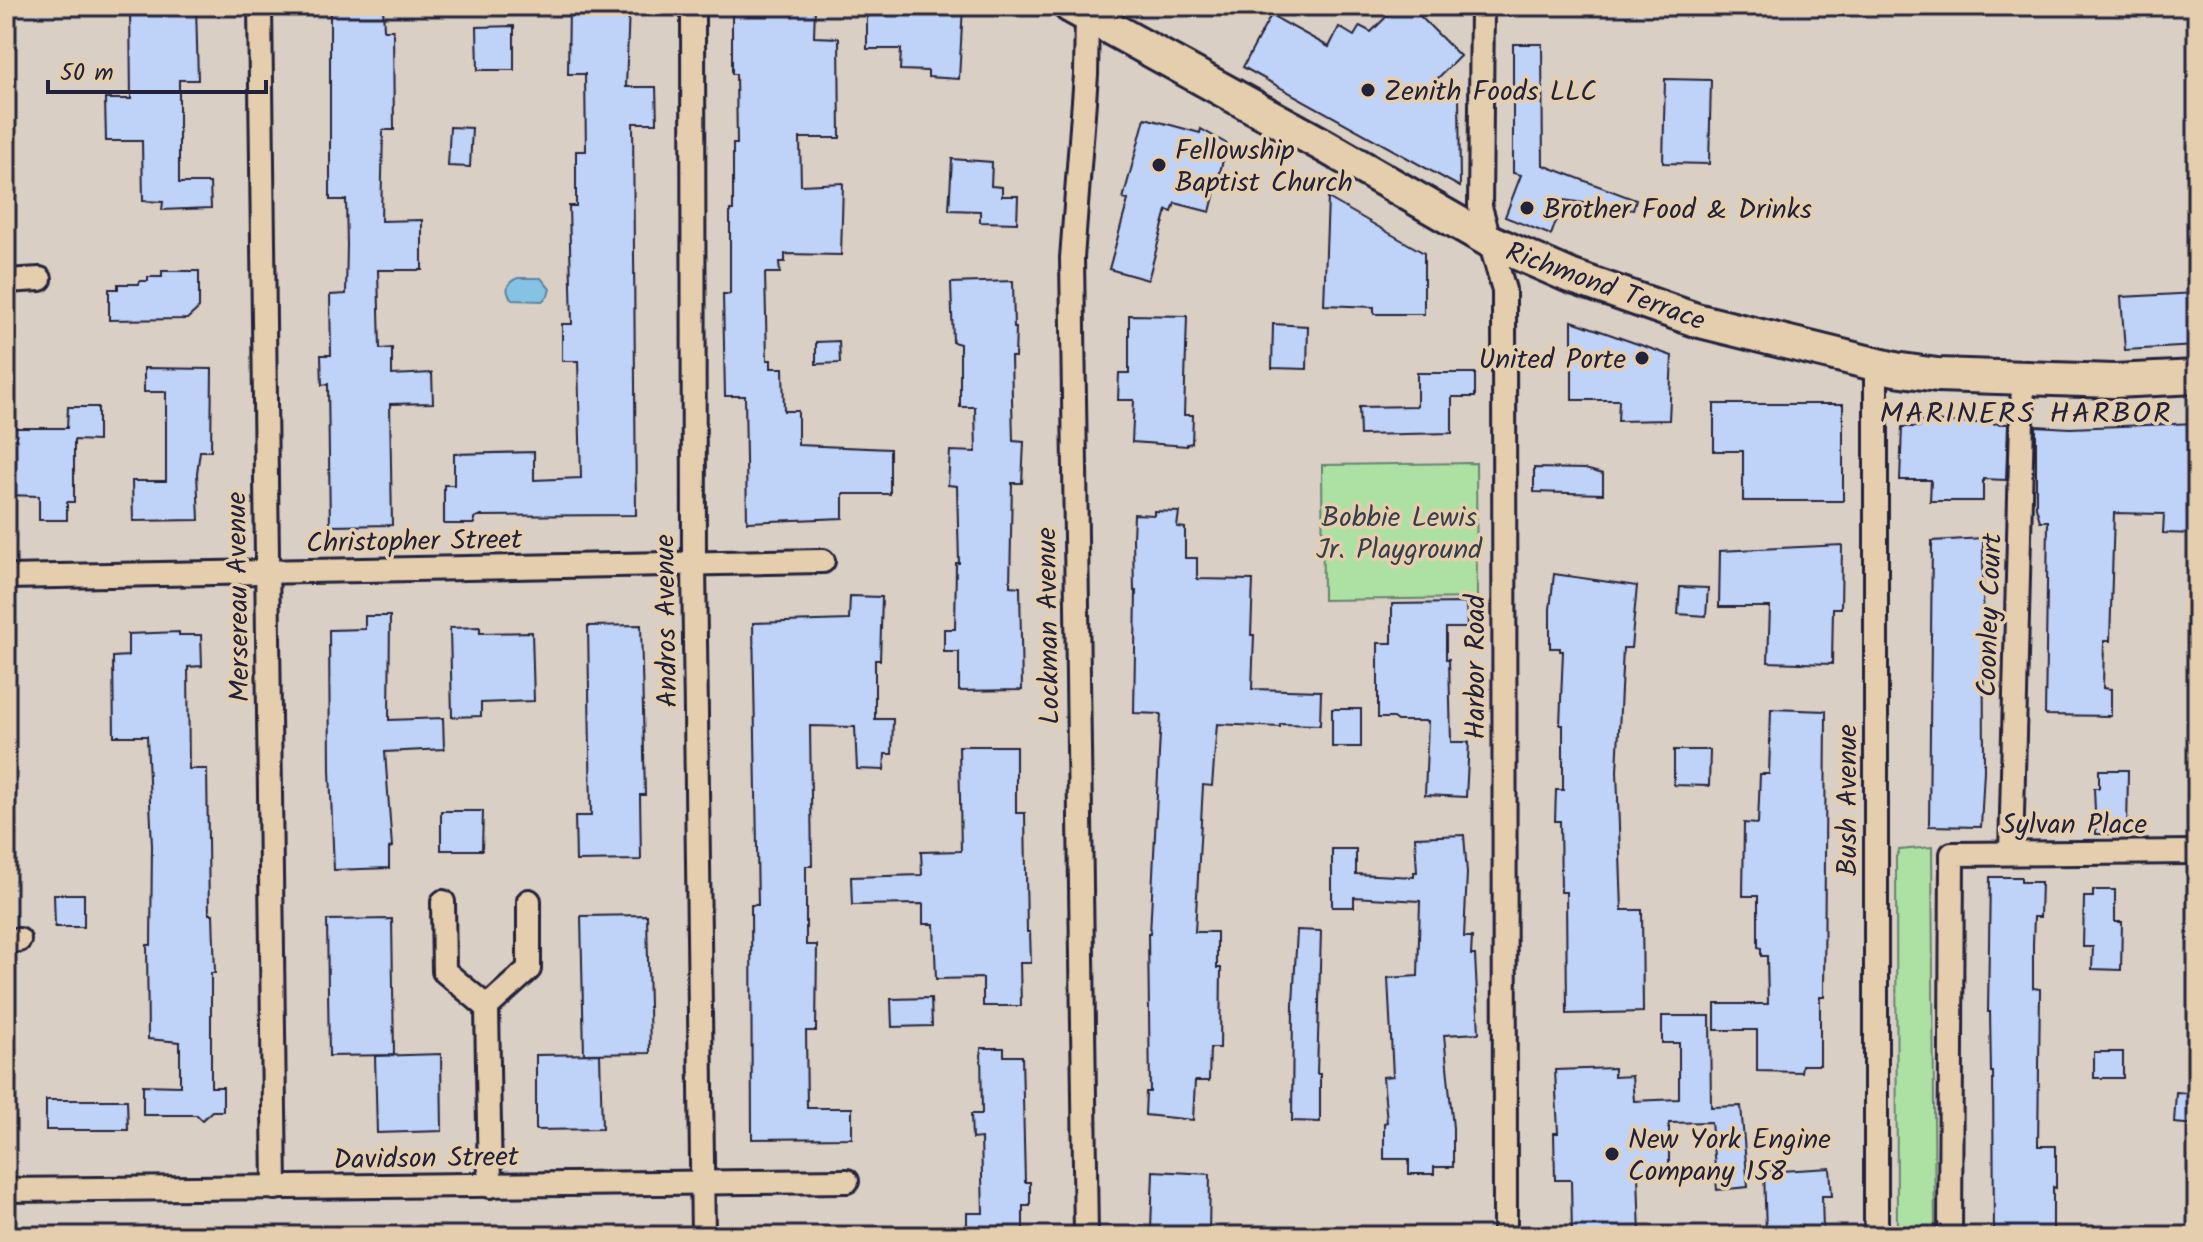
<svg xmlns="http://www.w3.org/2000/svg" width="2203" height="1242" viewBox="0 0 2203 1242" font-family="Kalam,sans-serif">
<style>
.green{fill:#ace1a3;stroke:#67826f;stroke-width:2}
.water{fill:#85c3e5;stroke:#5d83a1;stroke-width:2}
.building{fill:#bfd2f7;stroke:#22223b;stroke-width:2}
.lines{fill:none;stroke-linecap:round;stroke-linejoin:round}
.street-casing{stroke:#22223b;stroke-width:28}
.secondary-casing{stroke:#22223b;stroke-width:38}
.street{stroke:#e5ceae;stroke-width:22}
.secondary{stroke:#e5ceae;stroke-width:32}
.poi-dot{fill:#22223b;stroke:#e5ceae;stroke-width:3}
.labels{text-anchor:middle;stroke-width:7;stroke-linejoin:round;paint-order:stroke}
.poi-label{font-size:28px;fill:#22223b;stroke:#e5ceae;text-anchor:start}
.street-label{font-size:28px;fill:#22223b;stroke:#e5ceae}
.park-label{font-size:28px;fill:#373f4b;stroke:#e5ceae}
.neighbourhood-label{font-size:30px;letter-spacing:2px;fill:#22223b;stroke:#e5ceae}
</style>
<rect width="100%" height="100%" fill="#dacfc4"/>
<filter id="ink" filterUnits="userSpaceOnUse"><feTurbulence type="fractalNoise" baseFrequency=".0125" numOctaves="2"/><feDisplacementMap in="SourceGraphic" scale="16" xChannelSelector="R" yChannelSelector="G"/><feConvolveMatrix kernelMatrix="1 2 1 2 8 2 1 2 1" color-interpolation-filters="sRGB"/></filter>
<g filter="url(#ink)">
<g class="green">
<polygon points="1476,463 1477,598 1323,600 1322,465"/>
<polygon points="1932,847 1935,1236 1897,1236 1896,857 1899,850"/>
</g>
<path class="water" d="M 518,278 L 541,278 L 550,289 L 548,296 L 542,301 L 512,300 C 504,290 507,282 518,278 Z"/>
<g class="building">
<polygon points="130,6 196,7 198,80 179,80 179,183 210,183 211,208 162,210 163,202 143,201 142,141 106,141 105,99 131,99"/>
<polygon points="330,6 383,6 384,30 393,30 394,130 383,130 381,221 422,220 422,270 378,270 380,349 392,348 392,375 432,373 433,403 390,404 392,525 330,526 328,384 322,385 321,355 331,355 330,295 346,294 347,245 346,200 330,200"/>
<polygon points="569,6 629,6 626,87 656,87 657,123 633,123 636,515 478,516 474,518 474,524 444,524 444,485 454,485 454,454 534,452 534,480 581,478 578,361 562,361 562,324 572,324 569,206 576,206 576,151 586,151 585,74 568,74"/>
<polygon points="732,6 815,6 814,37 839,38 840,138 800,138 801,185 843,183 841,255 785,254 785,262 779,262 780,273 765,273 767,360 771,360 771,368 783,368 784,411 798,411 798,445 890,449 890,494 843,494 843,518 747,522 745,396 725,396 723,294 730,294 730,210 733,210 733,144 737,144 736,74 732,74"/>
<polygon points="867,6 963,6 959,79 928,77 928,71 900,70 901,49 867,49"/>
<polygon points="1397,6 1410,6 1460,56 1435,81 1459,94 1460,187 1243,67 1271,15 1329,47 1339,27 1354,36 1360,26 1371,32"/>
<polygon points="514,26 514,70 478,70 477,27"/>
<polygon points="1513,44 1542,44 1543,165 1636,200 1633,210 1564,200 1551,235 1505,217 1521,175 1513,173"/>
<polygon points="1665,79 1711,80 1709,164 1663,163"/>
<polygon points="1145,118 1200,133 1201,129 1227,144 1210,212 1175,203 1172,212 1167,210 1148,280 1109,269 1128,200 1123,199"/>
<polygon points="450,127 472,128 470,167 448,166"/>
<polygon points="952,159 992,162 991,186 1002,187 1002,196 1018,196 1017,223 980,222 980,211 949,210"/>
<polygon points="1328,198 1424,253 1424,314 1374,314 1374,307 1324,305"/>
<polygon points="162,271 199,271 199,308 187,319 109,320 109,289 118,289 118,284 139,284 140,281 148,281 148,277 162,277"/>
<polygon points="1013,281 1014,328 1016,328 1015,357 1011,357 1013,441 1024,442 1022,483 1012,483 1010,586 1020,587 1022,690 959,691 959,652 944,652 944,629 955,629 956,563 959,563 957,486 948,485 950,451 976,452 975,407 960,407 960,344 953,342 951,283"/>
<polygon points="2197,293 2197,346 2125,350 2121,297"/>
<polygon points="1129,315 1187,316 1184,415 1193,415 1192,443 1187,444 1187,446 1132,442 1134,400 1118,400 1119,373 1129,373"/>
<polygon points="1572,321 1672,356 1669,420 1618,421 1619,400 1572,400"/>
<polygon points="1273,324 1308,326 1307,369 1272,368"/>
<polygon points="839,341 840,363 816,364 816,342"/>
<polygon points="144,368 212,369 211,451 200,451 197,473 199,520 133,521 132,481 166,481 166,392 144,392"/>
<polygon points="1417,373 1475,373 1475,397 1452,397 1452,433 1360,435 1359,407 1417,406"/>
<polygon points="1714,404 1843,404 1843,501 1743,501 1743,451 1714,451"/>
<polygon points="68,407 98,407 98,441 74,440 74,502 67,502 67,520 39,520 39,496 6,495 6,428 67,428"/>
<polygon points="1920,421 2008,424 2006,480 1983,479 1983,501 1930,501 1931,480 1900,480 1902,427 1920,427"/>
<polygon points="2197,423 2197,534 2163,533 2164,514 2114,513 2110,641 2104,641 2103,688 2111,689 2111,716 2045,715 2048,521 2040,521 2036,507 2036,426 2070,428"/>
<polygon points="1534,468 1585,469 1603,474 1603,494 1534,492"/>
<polygon points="1154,511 1179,512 1177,527 1185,528 1185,558 1197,558 1197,579 1253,580 1251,635 1254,635 1252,689 1321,691 1320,725 1280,724 1280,727 1217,724 1212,786 1203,785 1195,932 1217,932 1217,968 1221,968 1220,1048 1210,1048 1209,1081 1195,1081 1193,1120 1145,1115 1146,1092 1150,1092 1148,934 1150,934 1161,714 1134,713 1136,591 1134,591 1133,538 1134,514 1154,515"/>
<polygon points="1983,538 1984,770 1981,827 1929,826 1932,541"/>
<polygon points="1842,545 1841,608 1833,608 1832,664 1768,662 1770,607 1719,607 1720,551"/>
<polygon points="1554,574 1637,586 1631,648 1623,648 1617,771 1622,910 1642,910 1643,1012 1567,1014 1566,892 1561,892 1560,821 1555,821 1556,790 1563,790 1563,725 1560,725 1563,651 1560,651 1560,648 1550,648 1550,609"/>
<polygon points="1680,587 1708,588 1706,616 1678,614"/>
<polygon points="850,596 882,597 880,660 875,660 875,719 893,719 892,754 885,754 884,770 857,769 855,727 810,726 812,866 806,866 806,945 817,945 816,1031 806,1031 807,1108 852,1108 852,1138 752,1139 751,905 758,905 753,623 849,620"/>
<polygon points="1466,603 1467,628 1446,628 1446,659 1449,659 1451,742 1469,742 1466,797 1425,795 1428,721 1397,721 1393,718 1378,718 1378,643 1392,643 1392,604"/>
<polygon points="365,616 390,616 389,720 443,718 444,749 385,752 392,847 389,848 389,868 334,870 330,770 329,630 365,629"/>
<polygon points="641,625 645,795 640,795 641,860 576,861 575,816 591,816 588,626"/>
<polygon points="480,627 480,633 532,632 534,701 481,703 481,716 452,717 450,628"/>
<polygon points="179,632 179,635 201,635 202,666 188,667 189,769 207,769 209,914 213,914 215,973 211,973 211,1087 223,1087 223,1111 212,1111 202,1120 197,1115 143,1115 143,1085 180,1086 180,1042 148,1039 147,945 151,945 152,846 147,736 114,736 113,657 128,656 128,634"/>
<rect x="1332" y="709" width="29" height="38"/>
<polygon points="1771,709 1826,711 1824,997 1820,997 1820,1065 1802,1065 1801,1072 1757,1071 1757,1030 1715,1030 1715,1004 1768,1004 1767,956 1761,956 1761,948 1758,947 1758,896 1743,896 1744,823 1758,824 1760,774 1769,774"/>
<polygon points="959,746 1016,746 1016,813 1025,813 1027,932 1030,932 1031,963 1020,963 1021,1006 983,1006 983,978 936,979 934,924 923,924 923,904 852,905 851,877 922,875 921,852 961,851"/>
<polygon points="1674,750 1710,750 1709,786 1674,785"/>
<polygon points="2099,770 2128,770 2127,834 2096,834 2094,788 2099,788"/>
<polygon points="441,811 483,811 482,850 441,850"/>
<polygon points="1464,835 1467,873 1464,937 1472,937 1471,955 1475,955 1479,1033 1444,1035 1453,1128 1453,1167 1434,1167 1434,1174 1409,1174 1409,1159 1384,1159 1384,1123 1387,1122 1383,1077 1393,1076 1388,978 1418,976 1420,901 1354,897 1354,907 1332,907 1332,849 1356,849 1356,874 1414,877 1414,872 1417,872 1415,837"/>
<polygon points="1990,877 2021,877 2021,882 2041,882 2040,917 2034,917 2033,944 2033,988 2040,989 2038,1146 2056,1146 2056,1188 2053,1187 2053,1236 1994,1236 1993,1072 1991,1072 1990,1012 1988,1012"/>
<polygon points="2093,890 2115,890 2115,922 2122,922 2121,970 2092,969 2093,947 2083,947 2084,897 2093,897"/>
<polygon points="54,894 84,894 84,927 55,927"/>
<polygon points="647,915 650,1053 584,1054 581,916"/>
<polygon points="392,919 394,1055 329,1056 327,920"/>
<polygon points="1297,930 1321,931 1317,1074 1320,1074 1320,1122 1292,1121 1293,1005"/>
<polygon points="931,998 932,1026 892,1027 891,999"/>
<polygon points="1662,1016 1710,1016 1711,1107 1741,1106 1748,1187 1717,1190 1711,1122 1669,1123 1669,1174 1638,1174 1640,1236 1572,1236 1571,1180 1555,1180 1554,1133 1558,1133 1555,1070 1614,1068 1614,1077 1632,1076 1634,1101 1679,1099 1679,1043 1662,1043"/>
<polygon points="981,1048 1004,1048 1004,1056 1022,1056 1025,1182 1030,1182 1030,1206 1023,1206 1023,1236 967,1236 967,1213 983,1213 981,1138 972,1139 971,1114 982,1114"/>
<rect x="2094" y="1052" width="29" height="26"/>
<polygon points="441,1054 442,1131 377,1133 375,1056"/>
<polygon points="600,1054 602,1129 536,1130 536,1055"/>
<polygon points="2176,1092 2197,1094 2197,1125 2174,1123"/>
<polygon points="46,1100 127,1100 128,1130 46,1130"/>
<polygon points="1830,1168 1832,1196 1822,1196 1823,1230 1766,1232 1764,1172"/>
<polygon points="1153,1171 1210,1174 1209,1234 1151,1230"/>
</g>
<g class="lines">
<defs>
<g id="street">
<polyline points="260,6 275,1188"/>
<polyline points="693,6 694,565 703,1236"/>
<polyline points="1482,6 1480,207 1504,290 1505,1236"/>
<polyline points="6,281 40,279"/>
<polyline points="1876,365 1876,1236"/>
<polyline points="6,577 823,561"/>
<polyline points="2011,853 2023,379"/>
<polyline points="443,902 444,971 487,1007 490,1186"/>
<polyline points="6,940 19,940"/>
<polyline points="487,1007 529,969 529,901"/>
<polyline points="6,1190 847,1181"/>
<polyline points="1086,1236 1072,258 1086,75 1087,15"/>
<polyline points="1950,1236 1952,854 2197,852"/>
</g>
<polyline id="secondary" points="1070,6 1323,145 1490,241 1570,276 1696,320 1895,369 1937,375 2114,381 2197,377"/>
</defs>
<use href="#street" class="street-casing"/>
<use href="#secondary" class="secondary-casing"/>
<use href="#street" class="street"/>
<use href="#secondary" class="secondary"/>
</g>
</g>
<g class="poi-dot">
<circle cx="1368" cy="90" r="8"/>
<circle cx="1159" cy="165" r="8"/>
<circle cx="1527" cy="208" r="8"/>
<circle cx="1642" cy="358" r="8"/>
<circle cx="1612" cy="1154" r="8"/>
</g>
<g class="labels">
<g class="poi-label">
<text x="1384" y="100">Zenith Foods LLC</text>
<text x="1175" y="159">Fellowship<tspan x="1175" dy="32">Baptist Church</tspan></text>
<text x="1543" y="218">Brother Food &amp; Drinks</text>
<text x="1626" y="368" text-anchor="end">United Porte</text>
<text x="1628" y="1148">New York Engine<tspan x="1628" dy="32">Company 158</tspan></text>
</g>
<g class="street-label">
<text transform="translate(1606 285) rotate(20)" y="10">Richmond Terrace</text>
<text transform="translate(414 540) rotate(-1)" y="10">Christopher Street</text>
<text transform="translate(237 597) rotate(-91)" y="10">Mersereau Avenue</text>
<text transform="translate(1988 615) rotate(-88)" y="10">Coonley Court</text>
<text transform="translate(665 621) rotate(-91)" y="10">Andros Avenue</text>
<text transform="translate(1047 626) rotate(-91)" y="10">Lockman Avenue</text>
<text transform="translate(1474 667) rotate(-90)" y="10">Harbor Road</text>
<text transform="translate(1846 800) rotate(-90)" y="10">Bush Avenue</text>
<text x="2074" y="833">Sylvan Place</text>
<text transform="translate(426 1157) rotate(-1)" y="10">Davidson Street</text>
</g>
<g class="park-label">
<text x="1399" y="526">Bobbie Lewis<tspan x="1399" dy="32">Jr. Playground</tspan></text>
</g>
<g class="neighbourhood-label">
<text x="2026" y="423">MARINERS HARBOR</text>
</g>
</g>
<rect width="2203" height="1242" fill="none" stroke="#e5ceae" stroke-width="32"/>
<rect x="16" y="16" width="2171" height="1210" fill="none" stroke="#22223b" stroke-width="3" filter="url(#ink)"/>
<path d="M48 80v12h218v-12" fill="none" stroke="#22223b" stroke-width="4"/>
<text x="60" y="80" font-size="24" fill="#22223b" stroke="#e5ceae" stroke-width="6" paint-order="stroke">50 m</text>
</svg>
